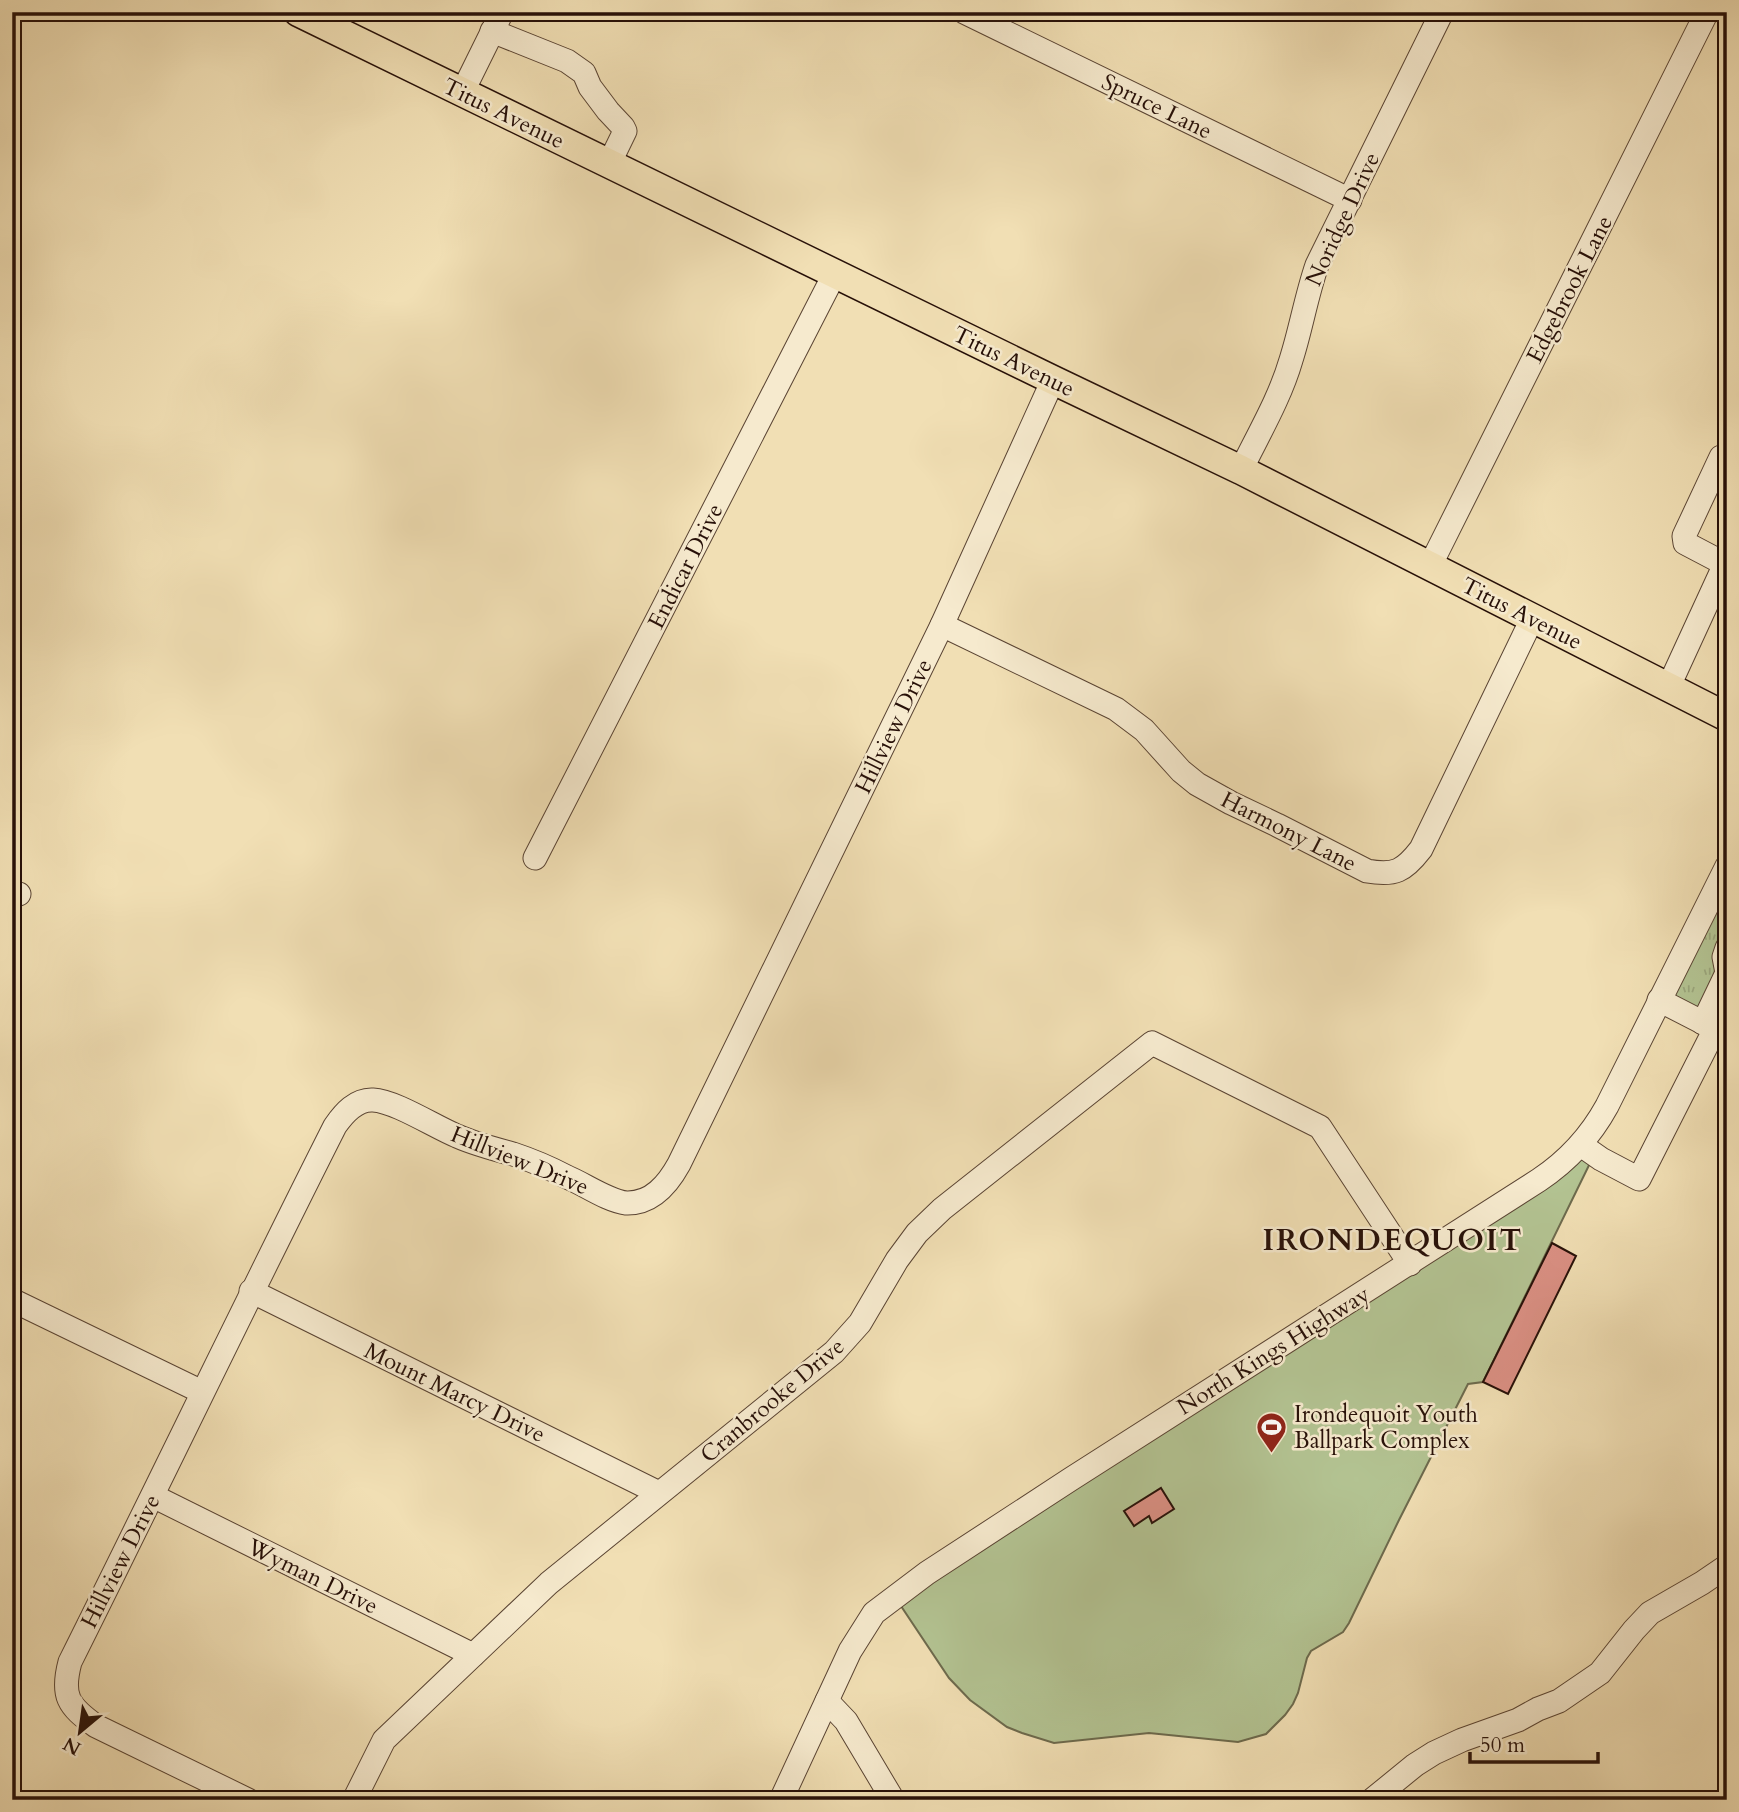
<svg xmlns="http://www.w3.org/2000/svg" width="1739" height="1812" viewBox="0 0 1739 1812" font-family="Cardo,serif">
<style>
.grass{fill:url(#grass-tufts);stroke:#6d6a4d;stroke-width:2}
.pitch{fill:#b3c392;stroke:#6d6a4d;stroke-width:2}
.building{fill:#db9084;stroke:#271008;stroke-width:2}
.lines{fill:none;stroke-linecap:round;stroke-linejoin:round}
.minor-casing{stroke:#5a4433;stroke-width:25}
.major-casing{stroke:#271008;stroke-width:31}
.minor{stroke:#f6eace;stroke-width:23}
.major{stroke:#f1dfb4;stroke-width:28}
.labels{text-anchor:middle;stroke-width:5;stroke-linejoin:round;paint-order:stroke}
.street-label{font-size:23px;fill:#271008;stroke:#f6eace}
.poi-label{font-size:23px;fill:#271008;stroke:#f6eace;text-anchor:start}
.district-label{font-size:30px;font-weight:bold;letter-spacing:2px;fill:#271008;stroke:#f6eace}
</style>
<defs>
<pattern id="grass-tufts" width="24" height="20" patternUnits="userSpaceOnUse" patternTransform="scale(1.75)"><rect width="24" height="20" fill="#b3c392"/><path d="M3 7l-1-3M5 7V3M7 7l1-3M15 17l-1-3M17 17v-4M19 17l1-3" fill="none" stroke="#9aa67c"/></pattern>
</defs>
<rect width="100%" height="100%" fill="#f1dfb4"/>
<filter id="stains"><feTurbulence type="fractalNoise" baseFrequency=".00286" numOctaves="4"/><feColorMatrix values="0 0 0 0 .2 0 0 0 0 .09 0 0 0 0 .02 0 0 0 .5 -.17"/></filter>
<radialGradient id="worn" r=".72"><stop offset=".6" stop-color="#630" stop-opacity="0"/><stop offset="1" stop-color="#630" stop-opacity=".3"/></radialGradient>
<polygon class="grass" points="1727,866 1727,1037 1658,1003"/>
<polygon class="pitch" points="1594,1155 1483,1382 1468,1384 1399,1520 1349,1623 1343,1632 1311,1651 1307,1658 1298,1693 1293,1704 1285,1715 1266,1734 1238,1742 1149,1733 1054,1743 1022,1733 1007,1727 970,1700 949,1678 895,1597 1560,1165"/>
<g class="building">
<polygon points="1552,1243 1576,1256 1508,1394 1483,1382"/>
<polygon points="1161,1488 1174,1509 1152,1523 1149,1516 1134,1526 1124,1511"/>
</g>
<g class="lines">
<defs>
<g id="minor">
<polyline points="964,12 1350,200"/>
<polyline points="492,31 567,61 584,73 590,87 608,111 623,127 625,131 609,164"/>
<polyline points="462,93 502,12"/>
<path d="M 1241,470 C 1258,435 1280,398 1291,360 C 1301,329 1306,297 1317,265 L 1442,12"/>
<polyline points="1430,566 1707,12"/>
<path d="M 942,625 L 1116,709 L 1144,730 L 1181,771 L 1197,784 L 1231,803 L 1277,825 L 1367,871 C 1395,876 1404,871 1421,849 L 1532,619"/>
<polyline points="1668,688 1725,564 1685,543 1684,536 1721,457 1727,455"/>
<polyline points="535,858 835,273"/>
<polyline points="12,896 19,894"/>
<polyline points="1727,948 1724,957 1727,973"/>
<polyline points="1659,1000 1727,1035"/>
<polyline points="1703,1023 1727,973"/>
<polyline points="1581,1145 1601,1159 1639,1179 1715,1029"/>
<polyline points="251,1291 659,1493"/>
<polyline points="12,1300 202,1392"/>
<polyline points="153,1496 473,1655"/>
<polyline points="827,1701 846,1721 893,1800"/>
<path d="M 248,1800 L 96,1726 C 68,1706 61,1696 70,1662 C 159,1484 245,1304 335,1126 C 344,1113 356,1099 373,1100 C 395,1101 435,1127 457,1136 C 475,1144 494,1149 513,1154 C 531,1160 550,1168 567,1177 C 584,1184 608,1201 626,1203 C 652,1204 668,1184 679,1164 L 942,625 L 1053,380"/>
<polyline points="354,1800 384,1740 549,1583 834,1352 860,1323 897,1260 917,1233 942,1209 1152,1043 1320,1127 1410,1264"/>
<path d="M 781,1800 L 850,1651 L 874,1613 L 927,1573 L 1071,1479 L 1539,1180 C 1569,1160 1590,1137 1607,1106 L 1727,866"/>
<polyline points="1372,1800 1415,1765 1434,1753 1462,1740 1518,1720 1538,1709 1559,1701 1600,1673 1634,1630 1650,1613 1702,1583 1727,1566"/>
</g>
<polyline id="major" points="298,12 1053,380 1241,470 1727,717"/>
</defs>
<use href="#minor" class="minor-casing"/>
<use href="#major" class="major-casing"/>
<use href="#minor" class="minor"/>
<use href="#major" class="major"/>
</g>
<defs>
<symbol id="stadium-pin" viewBox="-11 -11 22 30"><path d="M0 17L-7.5 6A9.5 9.5 0 1 1 7.5 6Z" fill="#8f2418" stroke="#f6eace"/><path d="M0-5a6.5 5 0 1 0 0 10a6.5 5 0 1 0 0-10ZM-3.5-1.8h7v3.6h-7Z" fill="#fff"/></symbol>
</defs>
<g fill-rule="evenodd">
<use href="#stadium-pin" x="1254" y="1410" width="35" height="47"/>
</g>
<g class="labels">
<g class="street-label">
<text transform="translate(1157 106) rotate(26)" y="8">Spruce Lane</text>
<text transform="translate(504 113) rotate(26)" y="8">Titus Avenue</text>
<text transform="translate(1342 219) rotate(-65)" y="8">Noridge Drive</text>
<text transform="translate(1569 289) rotate(-63)" y="8">Edgebrook Lane</text>
<text transform="translate(1014 361) rotate(26)" y="8">Titus Avenue</text>
<text transform="translate(685 566) rotate(-63)" y="8">Endicar Drive</text>
<text transform="translate(1522 613) rotate(27)" y="8">Titus Avenue</text>
<text transform="translate(893 726) rotate(-64)" y="8">Hillview Drive</text>
<text transform="translate(1289 831) rotate(27)" y="8">Harmony Lane</text>
<text transform="translate(520 1160) rotate(22)" y="8">Hillview Drive</text>
<text transform="translate(1273 1350) rotate(-32)" y="8">North Kings Highway</text>
<text transform="translate(455 1392) rotate(26)" y="8">Mount Marcy Drive</text>
<text transform="translate(772 1400) rotate(-40)" y="8">Cranbrooke Drive</text>
<text transform="translate(120 1561) rotate(-63)" y="8">Hillview Drive</text>
<text transform="translate(313 1576) rotate(26)" y="8">Wyman Drive</text>
</g>
<g class="poi-label">
<text x="1294" y="1422">Irondequoit Youth<tspan x="1294" dy="26">Ballpark Complex</tspan></text>
</g>
<g class="district-label">
<text x="1393" y="1250">IRONDEQUOIT</text>
</g>
</g>
<rect width="1739" height="1812" fill="none" stroke="#f1dfb4" stroke-width="42"/>
<rect x="14" y="14" width="1711" height="1784" fill="none" stroke="#271008" stroke-width="3.5"/>
<rect x="21" y="21" width="1697" height="1770" fill="none" stroke="#271008" stroke-width="2"/>
<g transform="translate(80 1732) rotate(209)" stroke="#f6eace" stroke-width="5" paint-order="stroke">
<path d="M0-5L12 26L0 18L-12 26Z" fill="#271008"/>
<text y="-10" font-size="19" font-weight="bold" text-anchor="middle" fill="#271008">N</text>
</g>
<path d="M1470 1752v10h128v-10" fill="none" stroke="#271008" stroke-width="3.5"/>
<text x="1480" y="1752" font-size="21" fill="#271008" stroke="#f6eace" stroke-width="5" paint-order="stroke">50 m</text>
<rect width="100%" height="100%" filter="url(#stains)"/>
<rect width="100%" height="100%" fill="url(#worn)"/>
</svg>
